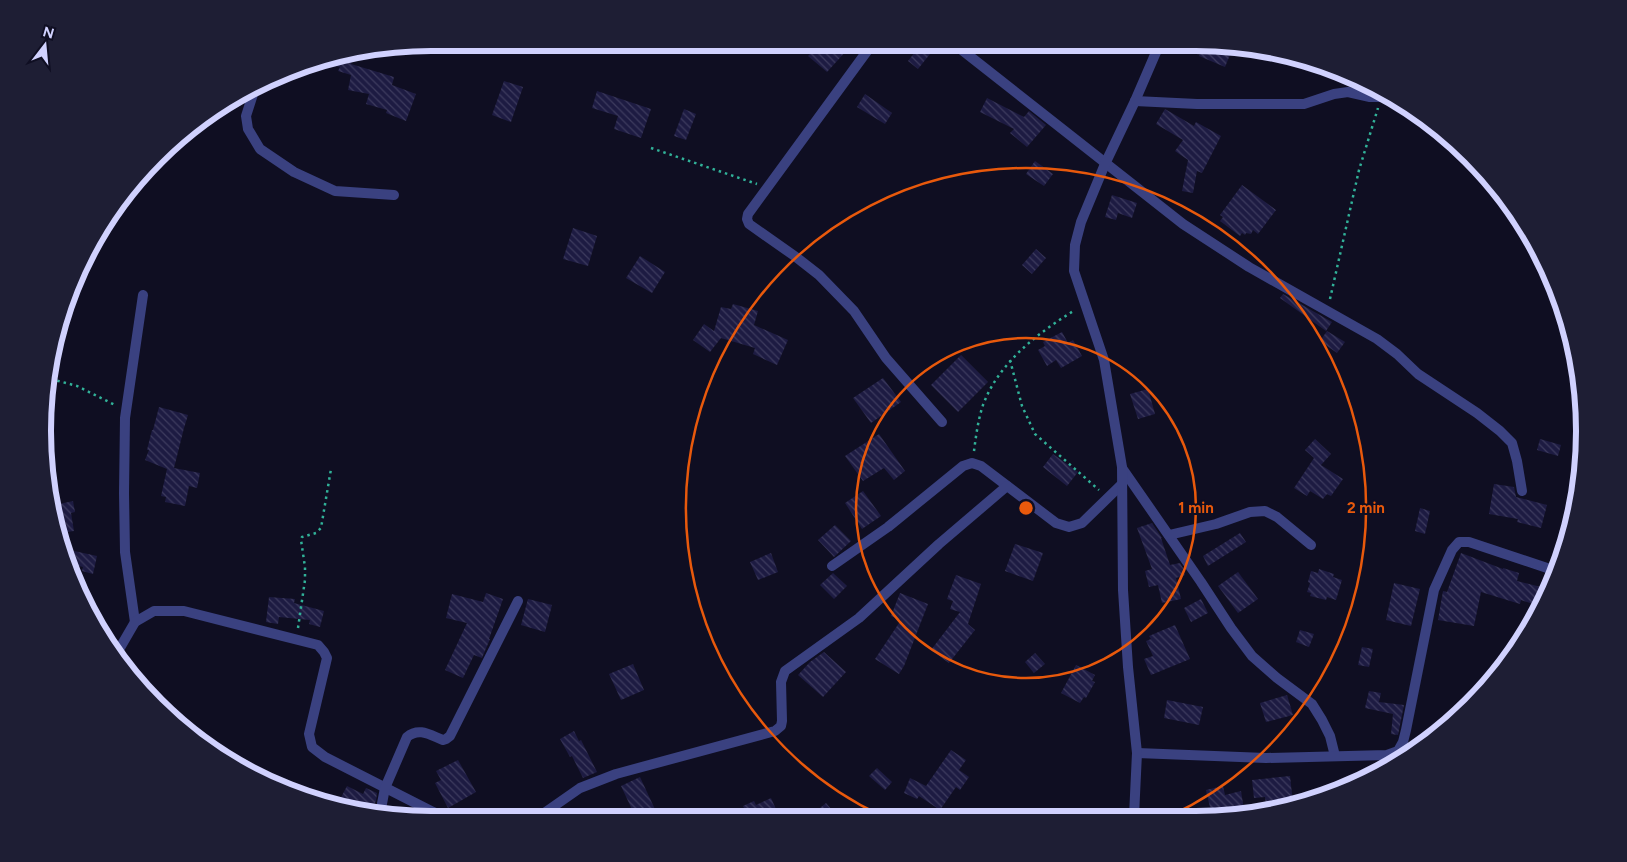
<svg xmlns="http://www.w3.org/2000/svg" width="1627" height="862" viewBox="0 0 1627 862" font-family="Figtree,sans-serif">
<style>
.building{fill:url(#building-back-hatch)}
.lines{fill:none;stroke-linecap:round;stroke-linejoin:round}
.path{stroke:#31b198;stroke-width:2.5;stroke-dasharray:2.5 4;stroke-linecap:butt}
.street{stroke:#3a4180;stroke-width:10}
.ring{fill:none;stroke:#e8590c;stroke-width:2.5}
.rim{fill:none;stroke:#d0d1fe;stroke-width:6}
.centre{fill:#e8590c;stroke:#0f0e22;stroke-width:2.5}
.ring-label{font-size:15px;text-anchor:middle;font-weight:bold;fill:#e8590c;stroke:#0f0e22;stroke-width:4;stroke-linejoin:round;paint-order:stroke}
</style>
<defs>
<pattern id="building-back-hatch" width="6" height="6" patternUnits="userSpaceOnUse" patternTransform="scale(1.25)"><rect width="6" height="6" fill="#1d1b42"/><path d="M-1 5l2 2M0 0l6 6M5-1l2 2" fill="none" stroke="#3d3b5e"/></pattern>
</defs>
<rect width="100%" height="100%" fill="#0f0e22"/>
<g class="building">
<polygon points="820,43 842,43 848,49 827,72 808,56"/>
<polygon points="922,43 926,43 934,49 918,69 908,61"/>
<polygon points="1204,43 1221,43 1234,45 1225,67 1199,56"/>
<polygon points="354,55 351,64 394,77 392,85 416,94 406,121 386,113 387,110 366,104 369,94 348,90 351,75 338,71 340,67 320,61"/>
<polygon points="504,81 523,87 511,122 492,115"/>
<polygon points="597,91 651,109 641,138 614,129 618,116 592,108"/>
<polygon points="865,94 892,113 885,124 857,107"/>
<polygon points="987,98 1024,117 1029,111 1046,125 1027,147 1010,133 1014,129 980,112"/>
<polygon points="684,109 696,114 686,140 674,136"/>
<polygon points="1165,109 1194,126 1196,122 1221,136 1202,173 1197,171 1193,193 1182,191 1188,160 1175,151 1183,140 1156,124"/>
<polygon points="1035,161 1053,174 1044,186 1026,174"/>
<polygon points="1242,185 1276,210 1258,234 1253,230 1251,234 1246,233 1245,235 1242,233 1240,236 1220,221 1223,217 1220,215"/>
<polygon points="1112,195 1137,203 1132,218 1118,213 1116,220 1105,217"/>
<polygon points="573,228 597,236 588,266 563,259"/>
<polygon points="1036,249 1046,258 1032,274 1022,265"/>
<polygon points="640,256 665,272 652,293 626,278"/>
<polygon points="1283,294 1332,322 1326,331 1280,298"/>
<polygon points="733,304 758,311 754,325 788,340 777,365 753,354 755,348 721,338 710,352 693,340 704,324 714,331 721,307 731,309"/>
<polygon points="1327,331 1345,342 1337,353 1320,341"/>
<polygon points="1062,332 1068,343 1073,340 1082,356 1061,368 1056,360 1047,366 1038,350 1045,346 1043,342"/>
<polygon points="961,355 988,382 958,412 931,385"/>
<polygon points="883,378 901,402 871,423 853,398"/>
<polygon points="1148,389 1155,414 1138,419 1130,394"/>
<polygon points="159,407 188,415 184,428 174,468 200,473 197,488 189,486 185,506 165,502 166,497 161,496 167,469 145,460 149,450 147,450 152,430 153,430"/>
<polygon points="879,434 905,471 894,480 884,468 863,481 845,456"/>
<polygon points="1315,439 1331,454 1321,465 1343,479 1331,496 1327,494 1323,499 1310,491 1307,496 1294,488 1314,458 1305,450"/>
<polygon points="1540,439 1561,445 1558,456 1537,450"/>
<polygon points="1053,454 1078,472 1067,486 1043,467"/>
<polygon points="1494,484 1514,487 1516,497 1547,505 1541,528 1517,522 1518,519 1489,514"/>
<polygon points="863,491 881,516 862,529 845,503"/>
<polygon points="73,501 75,512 71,513 74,531 61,533 55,505"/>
<polygon points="1420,508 1430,511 1425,534 1415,531"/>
<polygon points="1152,523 1162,538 1161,538 1170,565 1180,563 1183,568 1185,575 1176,578 1181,599 1162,603 1158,585 1149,587 1145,571 1152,569 1137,528"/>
<polygon points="835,525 851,541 834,557 818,540"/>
<polygon points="1240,533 1246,542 1208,566 1203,556"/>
<polygon points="1015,544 1043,553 1033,581 1005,571"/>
<polygon points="65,549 97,556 93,574 82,571 83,567 68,563"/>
<polygon points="771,553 778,572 758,580 750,562"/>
<polygon points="1461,553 1503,569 1503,568 1519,573 1517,581 1549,589 1544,603 1542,607 1521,600 1520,604 1481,592 1474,626 1438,620 1443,591 1447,592"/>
<polygon points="1319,569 1334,574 1333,577 1342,580 1336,600 1327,597 1326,600 1310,596 1311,593 1307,592 1310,583 1308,582 1311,571 1318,573"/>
<polygon points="1238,572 1258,599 1238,613 1218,586"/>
<polygon points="833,573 847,586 834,599 820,585"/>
<polygon points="956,575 981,584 968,624 975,630 949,663 931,650 960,612 950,609 953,601 947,599"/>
<polygon points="1394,583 1420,589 1411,626 1386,620"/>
<polygon points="486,593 503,599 489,639 490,639 482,658 474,655 463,678 445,670 467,623 446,618 452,594 483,602"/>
<polygon points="900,593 928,604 904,666 899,674 875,659 901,620 891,616"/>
<polygon points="269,597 295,599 294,603 324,611 320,627 309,624 310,620 279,617 278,624 266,622"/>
<polygon points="528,599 552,605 545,632 521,625"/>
<polygon points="1201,599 1208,613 1191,622 1184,608"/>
<polygon points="1175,625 1190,659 1151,675 1144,659 1153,656 1146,641 1151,639 1149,636"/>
<polygon points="1300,630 1314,634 1309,647 1296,642"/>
<polygon points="1362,647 1373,649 1369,667 1358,665"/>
<polygon points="824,652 846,672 823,697 798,675 810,662"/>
<polygon points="1035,653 1045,664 1034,673 1025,662"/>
<polygon points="633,664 644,690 621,700 609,674"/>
<polygon points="1076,665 1095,675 1092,681 1095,682 1086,698 1084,697 1080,703 1061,693"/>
<polygon points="1369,691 1381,693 1379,702 1404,705 1398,735 1391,734 1393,714 1365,708"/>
<polygon points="1287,695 1293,715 1266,722 1260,703"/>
<polygon points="1167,700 1203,707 1199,725 1164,718"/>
<polygon points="574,731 579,741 581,740 597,772 583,778 572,756 570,757 560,739"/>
<polygon points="951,750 966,760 959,770 969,777 960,790 956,787 940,810 919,796 917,799 904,793 910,778 926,786"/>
<polygon points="458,760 476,792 448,808 435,783 441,780 436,771"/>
<polygon points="877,768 892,782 885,790 869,776"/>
<polygon points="1290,776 1293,803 1266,806 1265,797 1254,798 1252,780"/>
<polygon points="640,777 659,818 636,818 621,786"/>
<polygon points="347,786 363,794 366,788 377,793 376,801 369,813 336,807"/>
<polygon points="1223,786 1225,795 1241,791 1245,816 1212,816 1206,790"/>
<polygon points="771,798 780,818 749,818 743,806 754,801 756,805"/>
<polygon points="826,803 838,817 809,817"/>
</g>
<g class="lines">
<g class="path">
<polyline points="551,43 563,49"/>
<polyline points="651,148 757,184"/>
<polyline points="1330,299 1359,170 1378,108"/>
<polyline points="1010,360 1022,406 1035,434 1099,490"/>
<polyline points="51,379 77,386 115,405"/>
<path d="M 974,451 C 976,436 978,420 983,405 C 999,362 1038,333 1075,310"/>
<polyline points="298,628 305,580 305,567 301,540 302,537 316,533 321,528 331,469"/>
</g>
<g class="street">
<polyline points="649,43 652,45"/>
<polyline points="873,43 748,214 747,219 749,224 796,257 819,275 854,311 886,358 942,422"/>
<polyline points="953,43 1183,224 1249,267 1377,339 1397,354 1418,374 1477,413 1500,431 1512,443 1517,461 1522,491"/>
<polyline points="254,91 246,116 248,129 260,149 294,172 335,191 394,195"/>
<polyline points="1135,101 1197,104 1304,104 1334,94 1348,92 1370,97 1381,97 1388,95"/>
<polyline points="1122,468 1201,582 1231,628 1252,656 1277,678 1312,704 1322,720 1330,736 1335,756"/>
<polyline points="1169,535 1216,524 1250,512 1265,511 1277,517 1311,545"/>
<polyline points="832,566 888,527 963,466 972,463 981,466 1056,523 1069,527 1082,523 1122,484"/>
<polyline points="135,622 125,552 124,493 125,418 143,295"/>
<polyline points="117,653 135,622 154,611 184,611 318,645 324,652 327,658 309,734 312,747 325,757 433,812 451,819"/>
<polyline points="1137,753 1266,758 1387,755 1398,751 1403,742 1406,730 1434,590 1452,550 1459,542 1469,542 1556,571"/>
<path d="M 380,814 L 385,788 L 407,737 C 419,727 430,735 443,740 L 446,739 L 450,736 L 518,601"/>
<polyline points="1134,816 1137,753 1128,667 1123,590 1122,467 1104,360 1074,271 1075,245 1081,222 1105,164 1135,101 1160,43"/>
<polyline points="537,818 580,788 616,774 775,731 781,726 782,721 781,682 785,671 859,618 939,544 1007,486"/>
</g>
</g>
<g class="ring">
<circle cx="1026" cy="508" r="170"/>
<path d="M882 816A340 340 0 1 1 1170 816"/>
</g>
<path d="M0 0H1627V862H0ZM431 51H1196A380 380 0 0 1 1576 431V431A380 380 0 0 1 1196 811H431A380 380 0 0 1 51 431V431A380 380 0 0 1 431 51Z" fill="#1e1e34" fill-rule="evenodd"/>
<path class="rim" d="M431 51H1196A380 380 0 0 1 1576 431V431A380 380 0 0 1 1196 811H431A380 380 0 0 1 51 431V431A380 380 0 0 1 431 51Z"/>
<circle cx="1026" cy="508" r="8" class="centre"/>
<g class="ring-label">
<text x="1196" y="513">1 min</text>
<text x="1366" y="513">2 min</text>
</g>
<g transform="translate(45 45) rotate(16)" stroke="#0f0e22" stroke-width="4" paint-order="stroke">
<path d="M0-4L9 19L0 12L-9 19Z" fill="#d0d1fe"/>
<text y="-8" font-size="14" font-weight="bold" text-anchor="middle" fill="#d0d1fe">N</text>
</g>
</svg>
